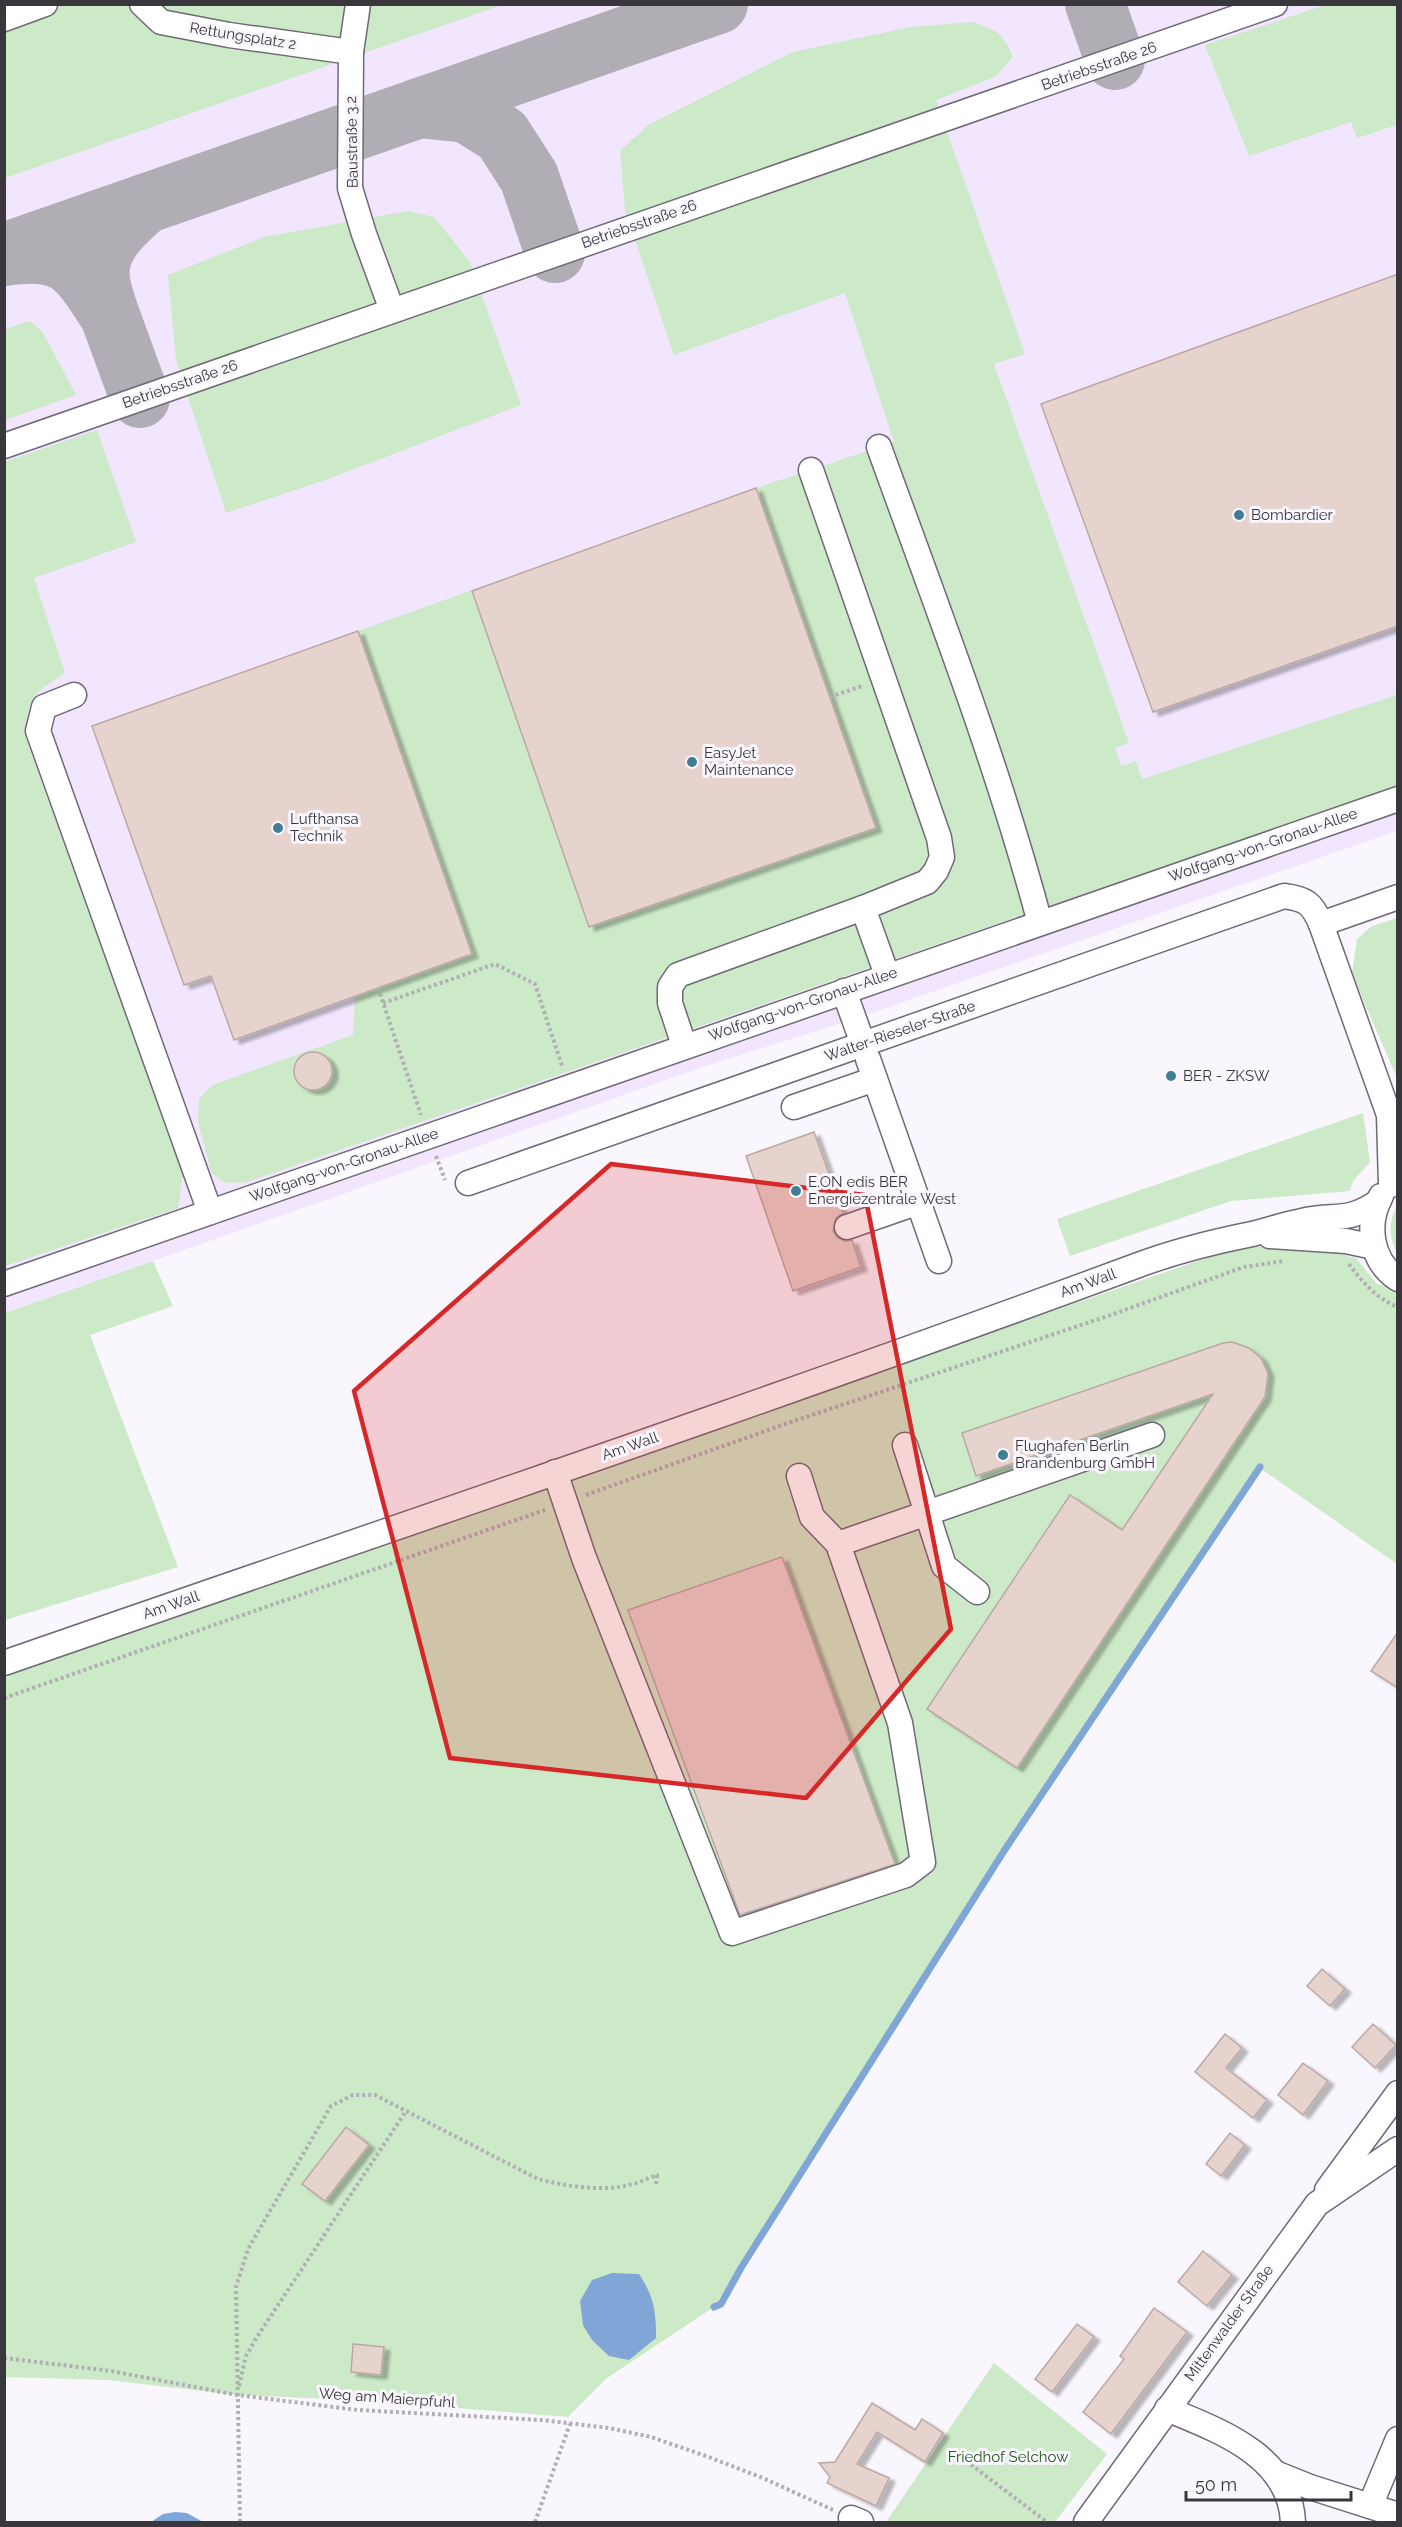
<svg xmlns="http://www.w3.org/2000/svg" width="1402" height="2527" viewBox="0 0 1402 2527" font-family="Raleway,sans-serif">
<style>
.built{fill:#f1e6fd}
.green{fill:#cdeac8}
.water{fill:#7fa6d6}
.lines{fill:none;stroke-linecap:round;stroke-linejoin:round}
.stream{stroke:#7fa6d6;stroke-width:7}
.taxiway{stroke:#b0aeb4;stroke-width:60}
.building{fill:#e7d3ce;stroke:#bba8a3;stroke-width:1.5;filter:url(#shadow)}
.minor-casing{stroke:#706977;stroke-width:27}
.path{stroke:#b1aeb5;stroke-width:4;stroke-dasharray:3 3;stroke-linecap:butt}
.minor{stroke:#fff;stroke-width:24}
.marked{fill:#d62828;fill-opacity:0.2;stroke:#d62828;stroke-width:4.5;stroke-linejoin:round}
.poi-dot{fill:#407e94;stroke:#f9f6fd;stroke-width:2}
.labels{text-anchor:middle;stroke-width:6;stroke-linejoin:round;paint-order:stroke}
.street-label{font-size:15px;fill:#39363c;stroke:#f9f6fd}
.poi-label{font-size:15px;fill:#39363c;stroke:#f9f6fd;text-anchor:start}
.park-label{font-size:15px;fill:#225a18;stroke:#f9f6fd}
</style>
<defs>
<filter id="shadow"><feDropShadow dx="6" dy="4" stdDeviation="1.5" flood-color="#0004"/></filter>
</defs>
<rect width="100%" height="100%" fill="#f9f6fd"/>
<polygon class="built" points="4,5 1397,5 1397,831 854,1019 703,1067 5,1313"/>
<g class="green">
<polygon points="5,4 502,5 5,178"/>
<polygon points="1328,4 1397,5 1397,125 1357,138 1351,122 1249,156 1205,45"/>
<path d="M 973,22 C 997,30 1003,33 1013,57 L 995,77 L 936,100 L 1025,354 L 994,364 L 1129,743 L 1115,748 L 1121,766 L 1136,761 L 1142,779 L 1397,695 L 1397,786 L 247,1182 L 226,1183 L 212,1174 L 198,1122 L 199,1099 L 212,1085 L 353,1035 L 355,996 L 472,954 L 358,631 L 756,488 L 894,442 L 845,293 L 674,355 L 625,211 L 620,151 L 648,125 L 793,52 L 910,27 Z"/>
<polygon points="408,211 434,217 470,262 521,405 331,478 226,513 176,360 168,275 264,237"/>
<polygon points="30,321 42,331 76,395 5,420 5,329"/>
<path d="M 97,430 L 136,542 L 34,578 L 65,673 C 30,696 28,696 26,739 L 183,1174 L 178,1208 L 5,1266 L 4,462 Z"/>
<polygon points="1397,918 1398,918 1397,1078 1352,974 1357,939 1372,926"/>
<polygon points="1363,1113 1370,1162 1353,1181 1350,1191 1231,1201 1070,1256 1057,1219"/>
<path d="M 1397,1206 L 1397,1253 C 1389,1237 1388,1222 1397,1206 Z"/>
<polygon points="1309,1245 1356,1258 1377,1284 1397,1289 1397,1564 1260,1468 1004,1851 794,2184 714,2307 607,2378 568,2417 358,2400 237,2395 108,2380 5,2377 4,1674 1238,1247"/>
<polygon points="153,1261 173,1306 90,1335 178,1567 5,1620 5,1313"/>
<polygon points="994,2363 1107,2454 1055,2522 886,2522"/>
</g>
<g class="water">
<path d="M 612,2273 L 639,2274 C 654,2296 656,2312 656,2338 L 629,2360 L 609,2356 L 592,2340 L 583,2325 L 580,2301 L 592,2280 Z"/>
<polygon points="175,2512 187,2513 203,2522 151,2522 163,2514"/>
</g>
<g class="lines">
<polyline class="stream" points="714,2307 721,2304 741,2268 1004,1851 1260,1467"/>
<g class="taxiway">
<polyline points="1095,4 1115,60"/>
<polyline points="419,108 467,113 502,135 529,177 555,253"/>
<polyline points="4,253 718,4"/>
<path d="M 4,256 C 68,246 78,267 110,316 C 106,304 101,291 100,279 C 96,245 123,224 145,204"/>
<polyline points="110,316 140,398"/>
</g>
</g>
<g class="building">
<polygon points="1398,274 1398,626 1153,712 1041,404"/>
<polygon points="756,488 876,828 589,927 472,591"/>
<polygon points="358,631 472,954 234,1040 211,976 184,985 92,726"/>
<circle cx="313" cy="1071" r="19"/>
<polygon points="814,1132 843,1213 836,1218 833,1231 838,1238 845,1241 852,1240 861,1267 793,1291 746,1156"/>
<polygon points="1232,1342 1249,1348 1261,1358 1268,1373 1265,1397 1017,1768 927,1709 1070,1495 1122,1530 1213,1394 976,1476 962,1433 1223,1343"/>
<polygon points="782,1557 895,1864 740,1915 628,1610"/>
<polygon points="1398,1632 1398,1688 1371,1671"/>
<polygon points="1322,1969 1345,1989 1330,2006 1307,1986"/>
<polygon points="1373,2024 1396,2045 1375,2068 1352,2047"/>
<polygon points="1225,2034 1242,2048 1226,2068 1267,2100 1253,2118 1195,2072"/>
<polygon points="1303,2063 1328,2081 1303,2115 1278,2095"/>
<polygon points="346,2127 369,2145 325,2201 302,2184"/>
<polygon points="1230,2133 1245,2145 1221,2176 1206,2164"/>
<polygon points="1203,2251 1232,2275 1207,2306 1178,2282"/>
<polygon points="1154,2308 1187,2332 1111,2434 1083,2412 1124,2359 1120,2356"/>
<polygon points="1077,2324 1094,2337 1052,2392 1035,2379"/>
<polygon points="353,2344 384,2347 381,2375 351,2372"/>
<polygon points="872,2403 915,2430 922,2419 943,2433 925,2462 877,2432 857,2464 889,2478 876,2506 827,2483 830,2477 819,2463 835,2462"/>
</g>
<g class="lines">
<defs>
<g id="minor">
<polyline points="142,4 161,22 229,35 351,52"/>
<polyline points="358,4 351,52 350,188 364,234 392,310"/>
<polyline points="4,19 45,4"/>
<polyline points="4,446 1275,4"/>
<path d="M 879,447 C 936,605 997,761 1040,923"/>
<polyline points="74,695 44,707 38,731 210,1212"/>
<polyline points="863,908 887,975"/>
<polyline points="1321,924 1398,897"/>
<polyline points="844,991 863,1044"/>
<polyline points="684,1045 670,1003 670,987 678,975 863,908 927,882 936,871 942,857 939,838 811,470"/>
<polyline points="868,1059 939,1261"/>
<polyline points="794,1107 875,1079"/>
<path d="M 468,1183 L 1284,896 C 1306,899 1312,903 1321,924 L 1389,1115 L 1391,1185"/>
<path d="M 1381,1196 C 1366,1223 1370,1261 1398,1279"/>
<polyline points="847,1227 919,1202"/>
<polyline points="1270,1236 1346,1241 1374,1247"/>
<polyline points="4,1284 1398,799"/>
<polyline points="905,1445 944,1566 977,1592"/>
<polyline points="555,1472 584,1558 732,1933 906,1875 923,1862 900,1723 838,1544 812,1517 799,1476"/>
<polyline points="838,1544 1152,1435"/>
<path d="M 4,1663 C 381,1532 759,1405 1133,1267 C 1172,1252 1212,1242 1252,1234 C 1269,1230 1285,1224 1302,1221 C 1336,1213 1345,1224 1378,1202"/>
<polyline points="1327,2190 1398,2093"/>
<path d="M 1167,2409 C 1220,2431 1290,2456 1293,2522"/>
<polyline points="1275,2473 1310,2487 1398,2515"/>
<polyline points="1370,2506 1398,2439"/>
<polyline points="851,2518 861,2522"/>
<polyline points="1086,2522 1317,2204 1398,2149"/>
</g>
</defs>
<use href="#minor" class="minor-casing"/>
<g class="path">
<polyline points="830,697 862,686"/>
<polyline points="378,988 421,1115"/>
<polyline points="383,1003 495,964 535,984 562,1066"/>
<polyline points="436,1156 445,1180"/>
<path d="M 1349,1264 C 1362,1282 1377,1299 1398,1307"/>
<polyline points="586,1495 785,1424 1105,1317 1244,1267 1284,1261"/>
<polyline points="4,1698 545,1510"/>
<polyline points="4,2358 111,2371 237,2395 358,2410 542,2420 609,2428 651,2437 706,2456 763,2478 833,2510"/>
<polyline points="239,2386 246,2356 257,2337 406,2111"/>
<polyline points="966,2461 1047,2522"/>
<path d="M 240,2522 L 236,2287 L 248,2249 L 331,2106 L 353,2095 L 375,2095 L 538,2179 C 564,2186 604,2192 629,2185 C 639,2183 648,2178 657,2175 L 656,2186"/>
<polyline points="535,2522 570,2424"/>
</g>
<use href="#minor" class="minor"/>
</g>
<path class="marked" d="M 611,1164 L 865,1195 L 951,1629 L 806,1798 L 450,1758 L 354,1391 Z"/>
<g class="poi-dot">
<circle cx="1239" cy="515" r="6"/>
<circle cx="692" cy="762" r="6"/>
<circle cx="278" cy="828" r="6"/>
<circle cx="1171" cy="1076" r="6"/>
<circle cx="796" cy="1191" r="6"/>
<circle cx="1003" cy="1455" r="6"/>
</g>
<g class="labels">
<g class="street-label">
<text transform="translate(243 36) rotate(9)" y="5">Rettungsplatz 2</text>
<text transform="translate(1099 66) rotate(-19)" y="5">Betriebsstraße 26</text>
<text transform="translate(352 142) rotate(-91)" y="5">Baustraße 3.2</text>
<text transform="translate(639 224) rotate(-19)" y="5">Betriebsstraße 26</text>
<text transform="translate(180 384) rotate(-19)" y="5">Betriebsstraße 26</text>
<text transform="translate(1263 845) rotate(-19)" y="5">Wolfgang-von-Gronau-Allee</text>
<text transform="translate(803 1004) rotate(-19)" y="5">Wolfgang-von-Gronau-Allee</text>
<text transform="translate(900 1031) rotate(-19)" y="5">Walter-Rieseler-Straße</text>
<text transform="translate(344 1165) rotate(-19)" y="5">Wolfgang-von-Gronau-Allee</text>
<text transform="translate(1088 1283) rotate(-20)" y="5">Am Wall</text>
<text transform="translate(630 1446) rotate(-19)" y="5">Am Wall</text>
<text transform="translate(171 1605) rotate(-19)" y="5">Am Wall</text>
<text transform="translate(1229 2323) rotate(-54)" y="5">Mittenwalder Straße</text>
<text transform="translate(387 2398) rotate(4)" y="5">Weg am Maierpfuhl</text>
</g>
<g class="poi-label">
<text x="1251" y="520">Bombardier</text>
<text x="704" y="758">EasyJet<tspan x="704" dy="17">Maintenance</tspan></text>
<text x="290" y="824">Lufthansa<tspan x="290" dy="17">Technik</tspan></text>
<text x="1183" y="1081">BER - ZKSW</text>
<text x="808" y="1187">E.ON edis BER<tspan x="808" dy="17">Energiezentrale West</tspan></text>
<text x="1015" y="1451">Flughafen Berlin<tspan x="1015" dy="17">Brandenburg GmbH</tspan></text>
</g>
<g class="park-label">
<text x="1008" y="2462">Friedhof Selchow</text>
</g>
</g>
<rect width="1402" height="2527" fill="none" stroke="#39363c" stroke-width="12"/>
<path d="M1186 2491v9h165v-9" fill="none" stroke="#39363c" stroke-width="3"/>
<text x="1195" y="2491" font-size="18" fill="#39363c" stroke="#f9f6fd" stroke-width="4.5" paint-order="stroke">50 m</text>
</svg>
